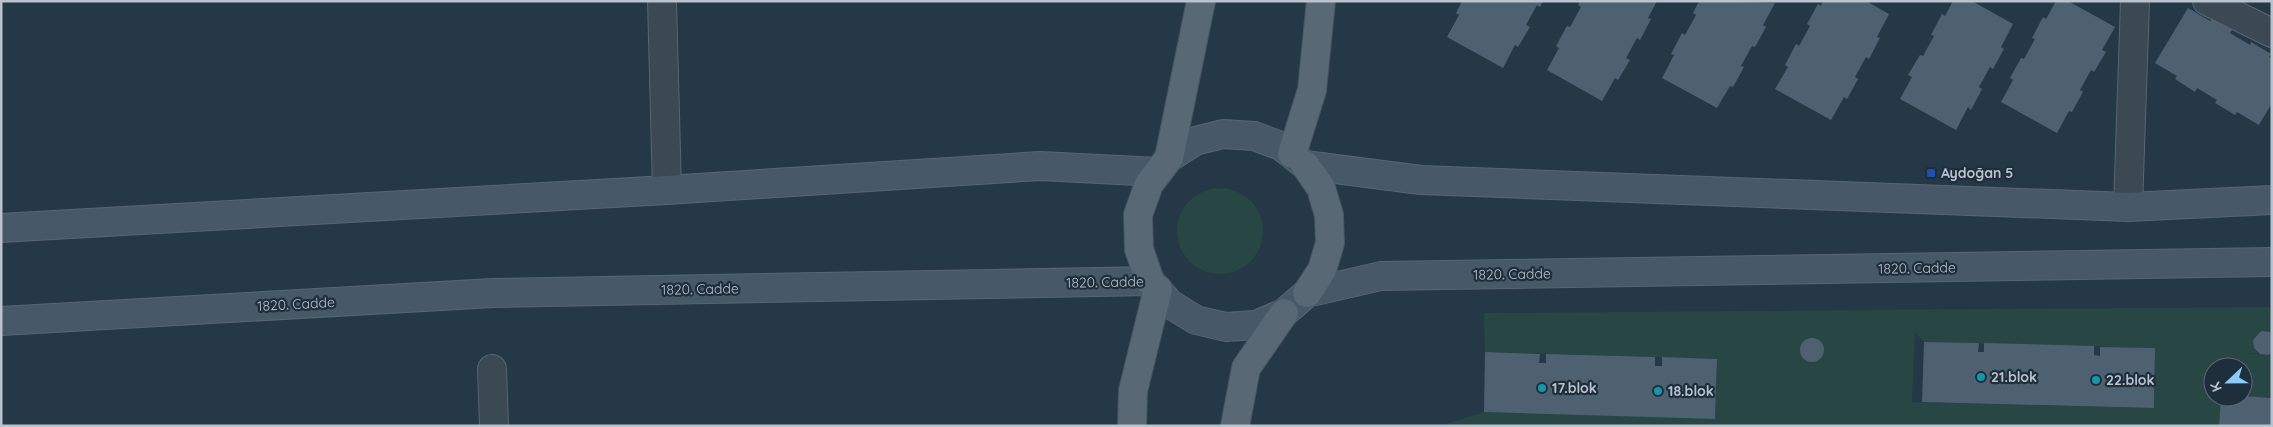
<svg xmlns="http://www.w3.org/2000/svg" width="2273" height="427" viewBox="0 0 2273 427" font-family="Quicksand,sans-serif">
<style>
.green{fill:#274644;fill-rule:evenodd}
.building{fill:#4e6170}
.lines{fill:none;stroke-linecap:round;stroke-linejoin:round}
.street-casing{stroke:#586671;stroke-width:30}
.secondary-casing{stroke:#586671;stroke-width:30}
.primary-casing{stroke:#465560;stroke-width:30}
.street{stroke:#3a4954;stroke-width:28}
.secondary{stroke:#475867;stroke-width:28}
.primary{stroke:#586874;stroke-width:28}
.transit-dot{fill:#1a4fb4;stroke:#1e2e3a;stroke-width:2}
.culture-dot{fill:#0f9aa8;stroke:#1e2e3a;stroke-width:2}
.labels{text-anchor:middle;stroke-width:4.5;stroke-linejoin:round;paint-order:stroke}
.poi-label{font-size:14px;font-weight:bold;fill:#b7c3ce;stroke:#1e2e3a;text-anchor:start}
.street-label{font-size:14px;fill:#b7c3ce;stroke:#1e2e3a}
</style>
<rect width="100%" height="100%" fill="#253845"/>
<g class="green">
<circle cx="1220" cy="231" r="43"/>
<path d="M 2272,307 L 2272,332 L 2261,331 L 2253,340 L 2254,348 L 2260,354 L 2244,354 L 2272,353 L 2272,398 L 2243,396 L 2243,367 L 2213,367 L 2213,397 L 2221,397 L 2219,426 L 1447,426 L 1449,423 L 1484,412 L 1715,418 L 1717,359 L 1485,352 L 1484,313 ZM 1915,332 L 1924,342 L 2155,348 L 2154,408 L 1912,402 Z"/>
</g>
<g class="building">
<polygon points="1462,1 1543,1 1540,7 1537,5 1526,25 1530,27 1518,47 1515,45 1503,68 1447,37 1459,15 1456,13"/>
<polygon points="1580,1 1657,1 1648,18 1651,19 1640,40 1637,38 1626,58 1630,60 1618,80 1615,78 1602,101 1547,70 1559,48 1556,46 1567,26 1570,27 1581,7 1578,5"/>
<polygon points="1699,1 1775,3 1763,25 1766,27 1755,47 1752,46 1741,66 1744,67 1733,87 1730,86 1717,108 1662,78 1674,55 1671,54 1682,33 1685,35 1696,15 1693,13"/>
<polygon points="1823,1 1866,1 1889,14 1877,37 1880,38 1869,59 1866,57 1855,77 1858,79 1847,99 1844,97 1831,120 1775,89 1788,67 1785,65 1796,44 1799,46 1810,26 1807,24 1818,4 1821,6"/>
<polygon points="1953,1 1972,1 2013,24 2001,47 2004,49 1993,69 1990,67 1979,87 1982,89 1971,110 1968,107 1956,130 1900,99 1912,77 1908,75 1920,55 1923,56 1934,36 1931,35 1942,14 1945,16"/>
<polygon points="2056,1 2068,1 2115,27 2102,50 2106,52 2094,72 2091,70 2080,90 2083,92 2072,112 2069,111 2057,133 2001,102 2013,80 2010,78 2021,58 2024,59 2035,39 2032,38 2043,17 2046,19"/>
<polygon points="2188,8 2210,21 2212,19 2232,30 2230,33 2250,45 2251,42 2271,54 2269,57 2272,59 2272,103 2259,125 2237,112 2235,115 2215,103 2217,100 2197,88 2195,92 2175,79 2177,76 2155,63"/>
<polygon points="2261,331 2272,332 2272,353 2268,355 2260,354 2254,348 2253,340"/>
<circle cx="1812" cy="350" r="12"/>
<polygon points="1924,342 1979,343 1978,352 1984,352 1984,343 2094,346 2094,355 2100,356 2100,347 2155,348 2154,408 1922,402"/>
<polygon points="1485,352 1540,354 1539,363 1546,363 1546,354 1655,357 1655,366 1662,366 1662,357 1717,359 1715,419 1484,412"/>
<polygon points="2243,396 2272,398 2272,426 2219,426 2221,397"/>
</g>
<g class="lines">
<defs>
<g id="street">
<polyline points="662,1 667,190"/>
<polyline points="2207,1 2272,33"/>
<polyline points="2128,207 2135,1"/>
<polyline points="492,369 494,426"/>
</g>
<g id="secondary">
<polyline points="1169,158 1195,141 1223,134 1254,136 1281,146 1305,165 1421,180 2128,207 2272,200"/>
<polyline points="1,228 667,190 1040,166 1158,172"/>
<polyline points="1,321 493,293 1150,281 1170,304 1196,320 1226,327 1256,325 1284,313 1307,293 1381,276 2272,262"/>
</g>
<g id="primary">
<polyline points="1292,154 1312,90 1321,1"/>
<polyline points="1305,165 1321,188 1329,215 1330,243 1322,270 1307,293"/>
<polyline points="1150,281 1139,249 1138,215 1149,184 1169,158 1201,1"/>
<polyline points="1132,426 1133,391 1158,289"/>
<polyline points="1235,426 1246,368 1284,313"/>
</g>
</defs>
<use href="#street" class="street-casing"/>
<use href="#secondary" class="secondary-casing"/>
<use href="#primary" class="primary-casing"/>
<use href="#street" class="street"/>
<use href="#secondary" class="secondary"/>
<use href="#primary" class="primary"/>
</g>
<rect class="transit-dot" x="1926" y="168" width="10" height="10" rx="2.5"/>
<g class="culture-dot">
<circle cx="1981" cy="377" r="5"/>
<circle cx="2096" cy="380" r="5"/>
<circle cx="1542" cy="388" r="5"/>
<circle cx="1658" cy="391" r="5"/>
</g>
<g class="labels">
<g class="poi-label">
<text x="1941" y="178">Aydoğan 5</text>
<text x="1991" y="382">21.blok</text>
<text x="2106" y="385">22.blok</text>
<text x="1552" y="393">17.blok</text>
<text x="1668" y="396">18.blok</text>
</g>
<g class="street-label">
<text transform="translate(1917 268) rotate(-1)" y="5">1820. Cadde</text>
<text transform="translate(1512 274) rotate(-1)" y="5">1820. Cadde</text>
<text transform="translate(1105 282) rotate(-1)" y="5">1820. Cadde</text>
<text transform="translate(700 289) rotate(-1)" y="5">1820. Cadde</text>
<text transform="translate(296 304) rotate(-3)" y="5">1820. Cadde</text>
</g>
</g>
<rect width="2273" height="427" fill="none" stroke="#b7c3ce" stroke-width="5"/>
<g transform="translate(2228 382) rotate(248)"><circle r="24" fill="#1e2e3a" stroke="#5b6a75"/>
<path d="M0-4L9 19L0 12L-9 19Z" fill="#8bcaff"/>
<text y="-8" font-size="14" font-weight="bold" text-anchor="middle" fill="#b7c3ce">K</text>
</g>
</svg>
